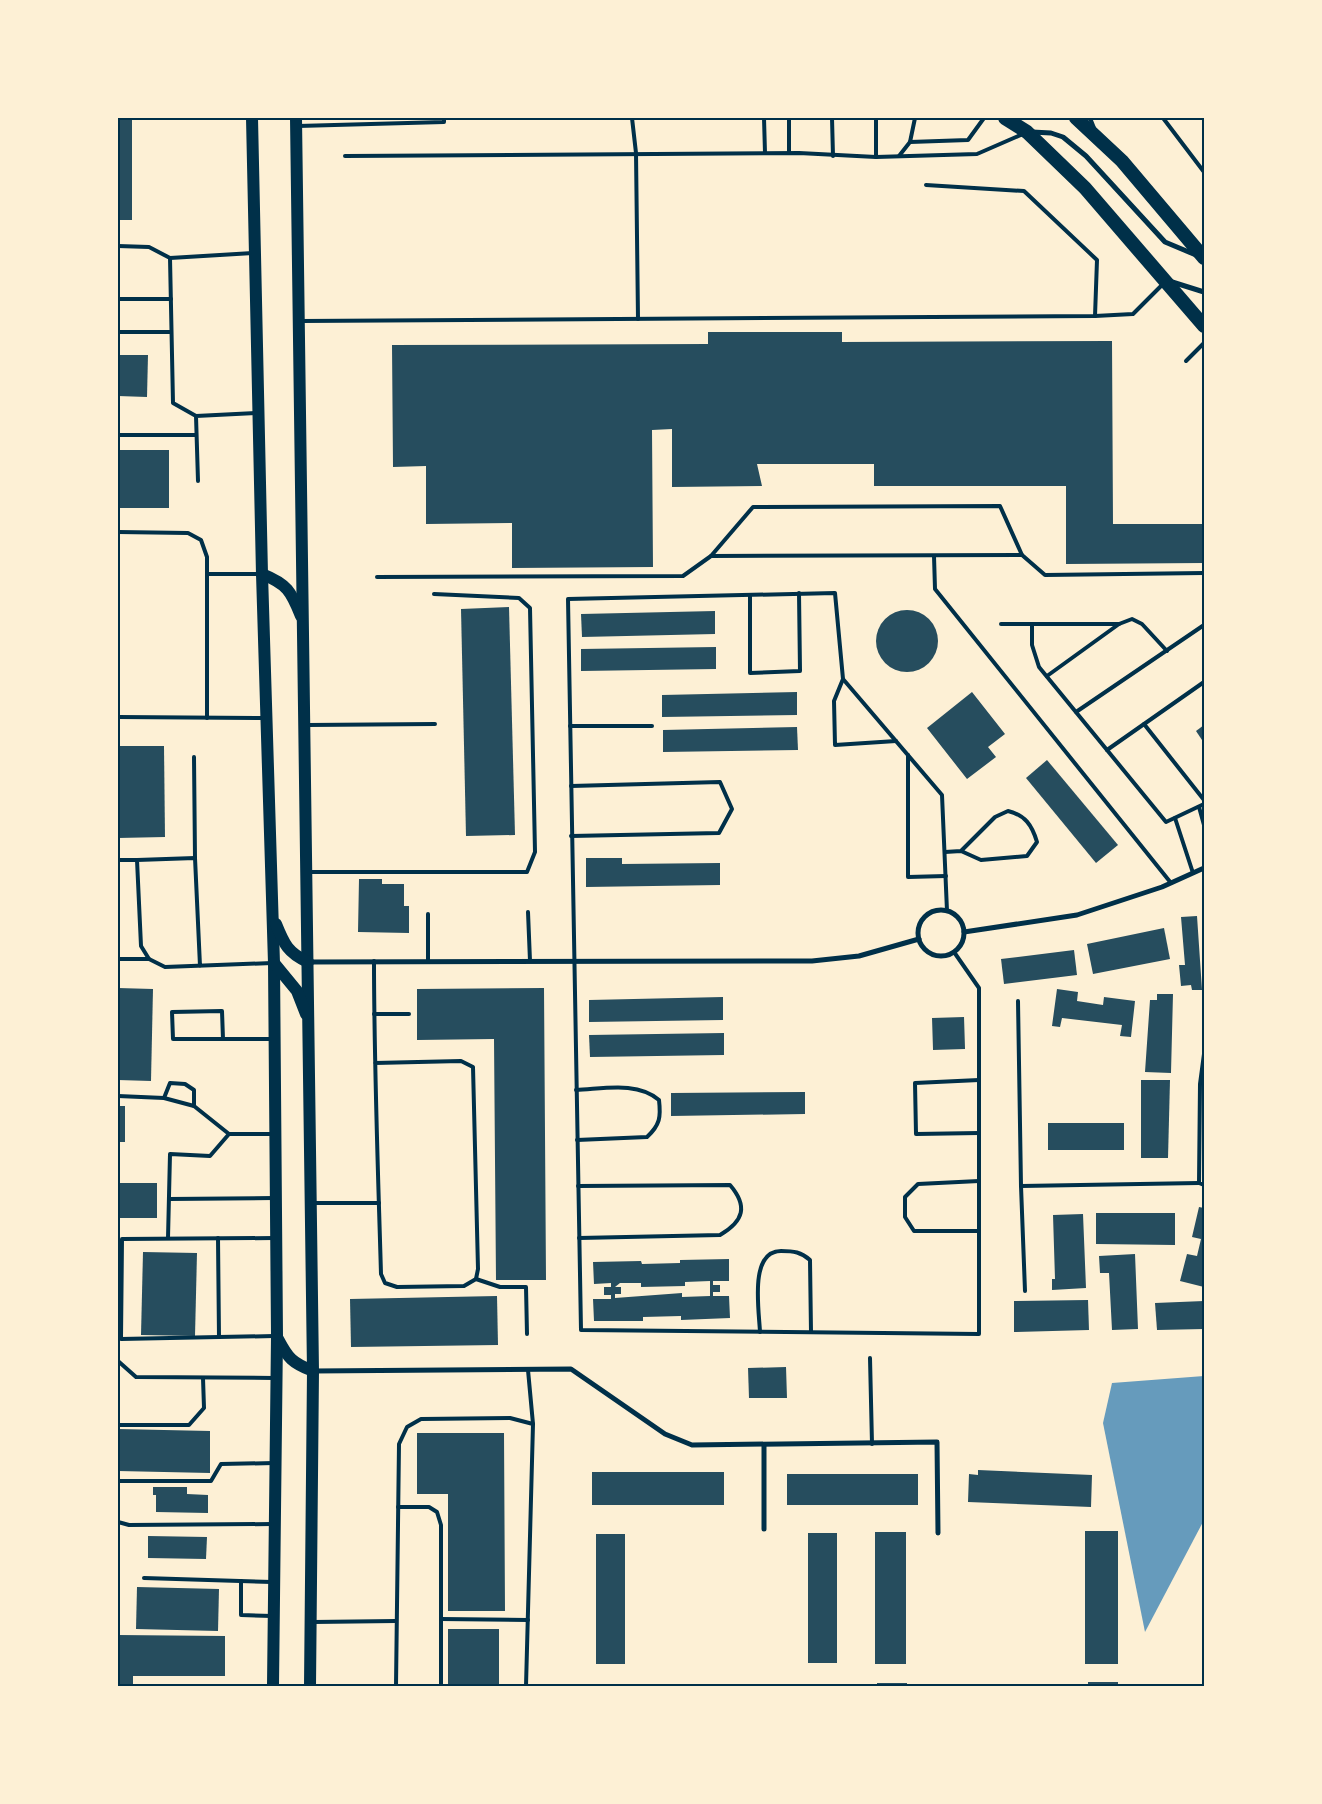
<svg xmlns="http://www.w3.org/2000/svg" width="1322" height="1804" viewBox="0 0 1322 1804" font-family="Lato,sans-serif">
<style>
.water{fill:#669bbc}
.building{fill:#264d5e;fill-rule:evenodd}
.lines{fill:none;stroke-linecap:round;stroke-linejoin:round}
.service{stroke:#003049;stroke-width:4}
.minor{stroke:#003049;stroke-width:5}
.primary{stroke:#003049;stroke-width:12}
.trunk{stroke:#003049;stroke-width:14}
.neatline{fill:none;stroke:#003049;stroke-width:2}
</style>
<rect width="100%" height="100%" fill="#fdf0d5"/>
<polygon class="water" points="1204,1376 1204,1520 1145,1632 1103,1423 1112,1383"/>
<g class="building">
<rect x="118" y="118" width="14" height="102"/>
<polygon points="708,332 842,332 842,342 1112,341 1113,524 1204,524 1204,563 1066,564 1066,486 874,486 874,464 757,464 762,486 672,487 672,429 652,430 653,567 512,568 512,523 426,524 426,466 393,467 392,345 708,344"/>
<polygon points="118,355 148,355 147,397 118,396"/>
<rect x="118" y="450" width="51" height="58"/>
<polygon points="509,607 515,835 466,836 461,609"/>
<circle cx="907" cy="641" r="31"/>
<polygon points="715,611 715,634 582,637 581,614"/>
<polygon points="716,647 716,669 581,671 581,649"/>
<polygon points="797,692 797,715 662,717 662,695"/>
<polygon points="972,692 1005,734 988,747 996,757 967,779 927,728"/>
<polygon points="1204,725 1204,743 1196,731"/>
<polygon points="797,727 798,750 663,752 663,730"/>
<polygon points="118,746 164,746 165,837 118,838"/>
<polygon points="1047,760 1118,845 1096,863 1026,778"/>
<polygon points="586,858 622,858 622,864 720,863 720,885 586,887"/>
<polygon points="359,879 382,879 382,884 404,884 404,906 409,906 409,933 358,932"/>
<polygon points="1197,916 1202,990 1192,990 1191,985 1181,986 1179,965 1185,965 1181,917"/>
<polygon points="1164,928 1170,959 1093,974 1087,944"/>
<polygon points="1074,950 1077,975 1004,984 1001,959"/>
<polygon points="118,988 153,989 151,1081 118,1080"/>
<polygon points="544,988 546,1280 496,1280 494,1039 417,1040 417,989"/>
<polygon points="1057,989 1078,992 1077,1001 1103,1005 1104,997 1135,1001 1131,1037 1120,1036 1122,1025 1062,1018 1060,1027 1052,1026"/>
<polygon points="1157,994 1173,994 1171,1073 1145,1072 1150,1000 1157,1000"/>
<polygon points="723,997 723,1020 589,1022 589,1000"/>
<polygon points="964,1017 965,1049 933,1050 932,1018"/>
<polygon points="724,1033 724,1055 590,1057 589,1035"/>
<polygon points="1141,1080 1170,1080 1168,1158 1141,1158"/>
<polygon points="805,1092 805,1114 671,1116 671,1093"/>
<rect x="118" y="1106" width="7" height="36"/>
<rect x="1048" y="1123" width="76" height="27"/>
<rect x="118" y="1183" width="39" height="35"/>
<polygon points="1199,1207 1204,1208 1204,1287 1180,1281 1187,1254 1197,1256 1201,1239 1192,1237"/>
<polygon points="1096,1213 1175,1213 1175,1245 1096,1244"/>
<polygon points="1083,1214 1086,1288 1052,1290 1052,1279 1055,1279 1053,1215"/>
<polygon points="143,1252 197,1253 195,1336 141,1335"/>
<polygon points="1135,1254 1138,1329 1112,1330 1109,1273 1100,1273 1099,1256"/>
<path d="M 729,1259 L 729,1281 L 713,1281 L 713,1285 L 720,1285 L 720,1292 L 713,1292 L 713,1296 L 729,1296 L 730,1318 L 681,1320 L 681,1316 L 643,1317 L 643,1321 L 594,1321 L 593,1299 L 611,1299 L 611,1295 L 604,1295 L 604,1287 L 611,1287 L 611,1283 L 594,1284 L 593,1262 L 641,1261 L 642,1264 L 680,1263 L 680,1260 ZM 710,1281 L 710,1296 L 682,1297 L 682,1293 L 615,1298 L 615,1294 L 621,1294 L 621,1287 L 615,1287 L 620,1283 L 641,1283 L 641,1287 L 685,1286 L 685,1282 Z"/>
<polygon points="497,1296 498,1345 351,1347 350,1299"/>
<polygon points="1088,1300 1089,1330 1014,1332 1014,1301"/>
<polygon points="1204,1301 1204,1329 1157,1330 1155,1303"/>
<polygon points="786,1367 787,1398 749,1398 748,1368"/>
<polygon points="118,1429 210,1431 210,1473 118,1471"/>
<polygon points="417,1433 504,1433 505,1611 448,1611 448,1494 417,1494"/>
<polygon points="978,1470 1092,1475 1091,1507 968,1502 969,1474 978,1475"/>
<rect x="592" y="1472" width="132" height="33"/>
<rect x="787" y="1474" width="131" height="31"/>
<polygon points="153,1487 187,1487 187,1494 208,1495 208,1513 156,1512 156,1495 153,1495"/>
<rect x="1085" y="1531" width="33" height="133"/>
<rect x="875" y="1532" width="31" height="132"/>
<rect x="808" y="1533" width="29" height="130"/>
<rect x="596" y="1534" width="29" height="130"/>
<polygon points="148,1536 207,1537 206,1559 148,1558"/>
<polygon points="137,1587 219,1589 218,1631 136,1629"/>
<rect x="448" y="1629" width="51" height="57"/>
<polygon points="118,1635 225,1636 225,1676 133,1676 133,1686 118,1686"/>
<rect x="1088" y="1682" width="30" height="4"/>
<rect x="877" y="1683" width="30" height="3"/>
<rect x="811" y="1684" width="29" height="2"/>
</g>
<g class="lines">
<g class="service">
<polyline points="632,118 636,153 638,319"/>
<polyline points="764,118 765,153"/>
<polyline points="789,118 789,153"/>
<polyline points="832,118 833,156"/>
<polyline points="876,118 876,157"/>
<polyline points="1090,118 1094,128"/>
<polyline points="1163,118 1204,172"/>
<polyline points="298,126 444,122 444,118"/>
<polyline points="910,142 968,140 984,118"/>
<polyline points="345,156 799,153 876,157 977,154 1023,134"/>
<polyline points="899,156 910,142 915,118"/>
<polyline points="926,185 1024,191 1097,260 1095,316"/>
<polyline points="118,246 149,247 170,258 253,253"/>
<polyline points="170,258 173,403 196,416"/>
<polyline points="118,299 171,299"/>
<polyline points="301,321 1095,316 1133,314 1164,283"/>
<polyline points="118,332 171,332"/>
<polyline points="1186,361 1204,343"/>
<polyline points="118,435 196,435"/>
<polyline points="198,481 196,416 256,413"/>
<polyline points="118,532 188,533 201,540 207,557 207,718"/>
<polyline points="711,556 753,507 1000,506 1022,555"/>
<polyline points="934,556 935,589 1171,883"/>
<polyline points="207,574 260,574"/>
<polyline points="377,577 683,576 711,556 1022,555 1045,575 1204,573"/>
<polyline points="750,595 750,673 800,671 799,593"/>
<polyline points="1001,624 1119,624"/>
<polyline points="1032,624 1032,645 1039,667 1166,822 1204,804"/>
<polyline points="1047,676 1119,624 1132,619 1142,624 1167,651"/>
<polyline points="843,679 834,701 835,745 896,741"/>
<polyline points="1076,712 1204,625"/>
<polyline points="118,717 264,718"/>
<polyline points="1144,724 1204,800"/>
<polyline points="308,725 435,724"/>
<polyline points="570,726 652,726"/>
<polyline points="1107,750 1204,682"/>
<polyline points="908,755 908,877 946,876"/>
<polyline points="194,757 195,858"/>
<polyline points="571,786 720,782 732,809 719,833 571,836"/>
<polyline points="1199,807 1204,825"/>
<polyline points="1175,818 1193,873"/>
<path d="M 945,852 L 961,851 L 981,860 L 1027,856 L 1037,842 C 1032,825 1025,815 1008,811 L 995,817 L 961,851"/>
<polyline points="118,860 137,860"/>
<polyline points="310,872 527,872 535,852 530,608 519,598 434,594"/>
<polyline points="947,911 942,795 843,679 835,593 568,599 581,1330 979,1334 979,988 954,952"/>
<polyline points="528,912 530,961"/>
<polyline points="118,959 149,959"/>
<path d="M 374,961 C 374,1065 378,1170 381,1274 L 385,1283 L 397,1287 L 464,1286 L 476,1279 L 478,1269 L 473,1067 L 461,1061 L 375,1063"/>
<polyline points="428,961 428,914"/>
<polyline points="200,966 195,858 137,860 141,946 149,959 165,967 272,963"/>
<polyline points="1018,1001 1021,1186"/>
<polyline points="374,1014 409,1014"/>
<polyline points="223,1039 222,1011 172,1012 173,1039 272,1039"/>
<polyline points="1204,1054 1200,1084 1199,1183 1204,1185"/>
<polyline points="979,1080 915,1083 916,1134 979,1133"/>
<path d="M 576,1090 C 603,1089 637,1081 659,1100 C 661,1117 660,1125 647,1137 L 577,1140"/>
<polyline points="118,1096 164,1098 194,1106 229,1134"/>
<polyline points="164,1098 170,1083 185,1084 194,1090 194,1106"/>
<polyline points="979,1181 918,1184 905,1197 905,1217 914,1231 979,1231"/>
<path d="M 578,1186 L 730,1185 C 748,1206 744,1221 720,1235 L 579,1238"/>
<polyline points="169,1199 274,1198"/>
<polyline points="314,1203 379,1203"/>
<polyline points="168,1238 170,1154 210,1156 229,1134 273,1134"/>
<polyline points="218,1238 219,1337"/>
<polyline points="476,1279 500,1287 526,1287 527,1334"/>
<polyline points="1025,1291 1021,1186 1199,1183"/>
<path d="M 760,1332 C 759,1310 749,1251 781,1251 C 794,1251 801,1252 810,1260 L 811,1332"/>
<polyline points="274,1336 121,1339 122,1239 274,1238"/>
<polyline points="870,1358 872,1444"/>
<polyline points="118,1361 136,1377 274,1378"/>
<polyline points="528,1370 533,1424"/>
<polyline points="118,1425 189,1425 204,1408 203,1378"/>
<polyline points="118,1481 211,1481 221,1464 274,1463"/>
<polyline points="398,1507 429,1507 437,1512 441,1525 441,1686"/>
<polyline points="118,1522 129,1525 272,1524"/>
<polyline points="144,1578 272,1582"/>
<polyline points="241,1581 241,1615 272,1616"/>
<polyline points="441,1619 528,1620"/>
<polyline points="313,1622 396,1621"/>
<polyline points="396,1686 399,1444 407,1427 421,1419 510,1418 533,1424 526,1686"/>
</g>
<g class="minor">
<polyline points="1032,132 1051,133 1063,137 1086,156 1165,242 1196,255"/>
<polyline points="1169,281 1204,292"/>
<circle cx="941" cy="933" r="23"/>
<polyline points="964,932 1077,915 1162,887 1204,868"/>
<polyline points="309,962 812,961 859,956 919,939"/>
<polyline points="314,1371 571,1369 665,1434 692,1445 937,1442 938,1533"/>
<polyline points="764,1446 764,1529"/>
</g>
<g class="primary">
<polyline points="252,118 262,574 274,963 277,1336 273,1686"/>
<polyline points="296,118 313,1371 310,1686"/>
<path d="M 262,574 C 287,584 291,591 301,616"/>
<path d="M 276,924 C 284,944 288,953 308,962"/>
<polyline points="274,963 297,991 306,1014"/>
<path d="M 278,1339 C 288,1358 292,1363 313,1371"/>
</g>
<g class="trunk">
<polyline points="1005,118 1027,132 1085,188 1204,326"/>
<polyline points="1076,118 1122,161 1204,258"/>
</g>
</g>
<rect width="1322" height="1804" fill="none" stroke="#fdf0d5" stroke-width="238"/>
<rect x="119" y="119" width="1084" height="1566" class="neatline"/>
</svg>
